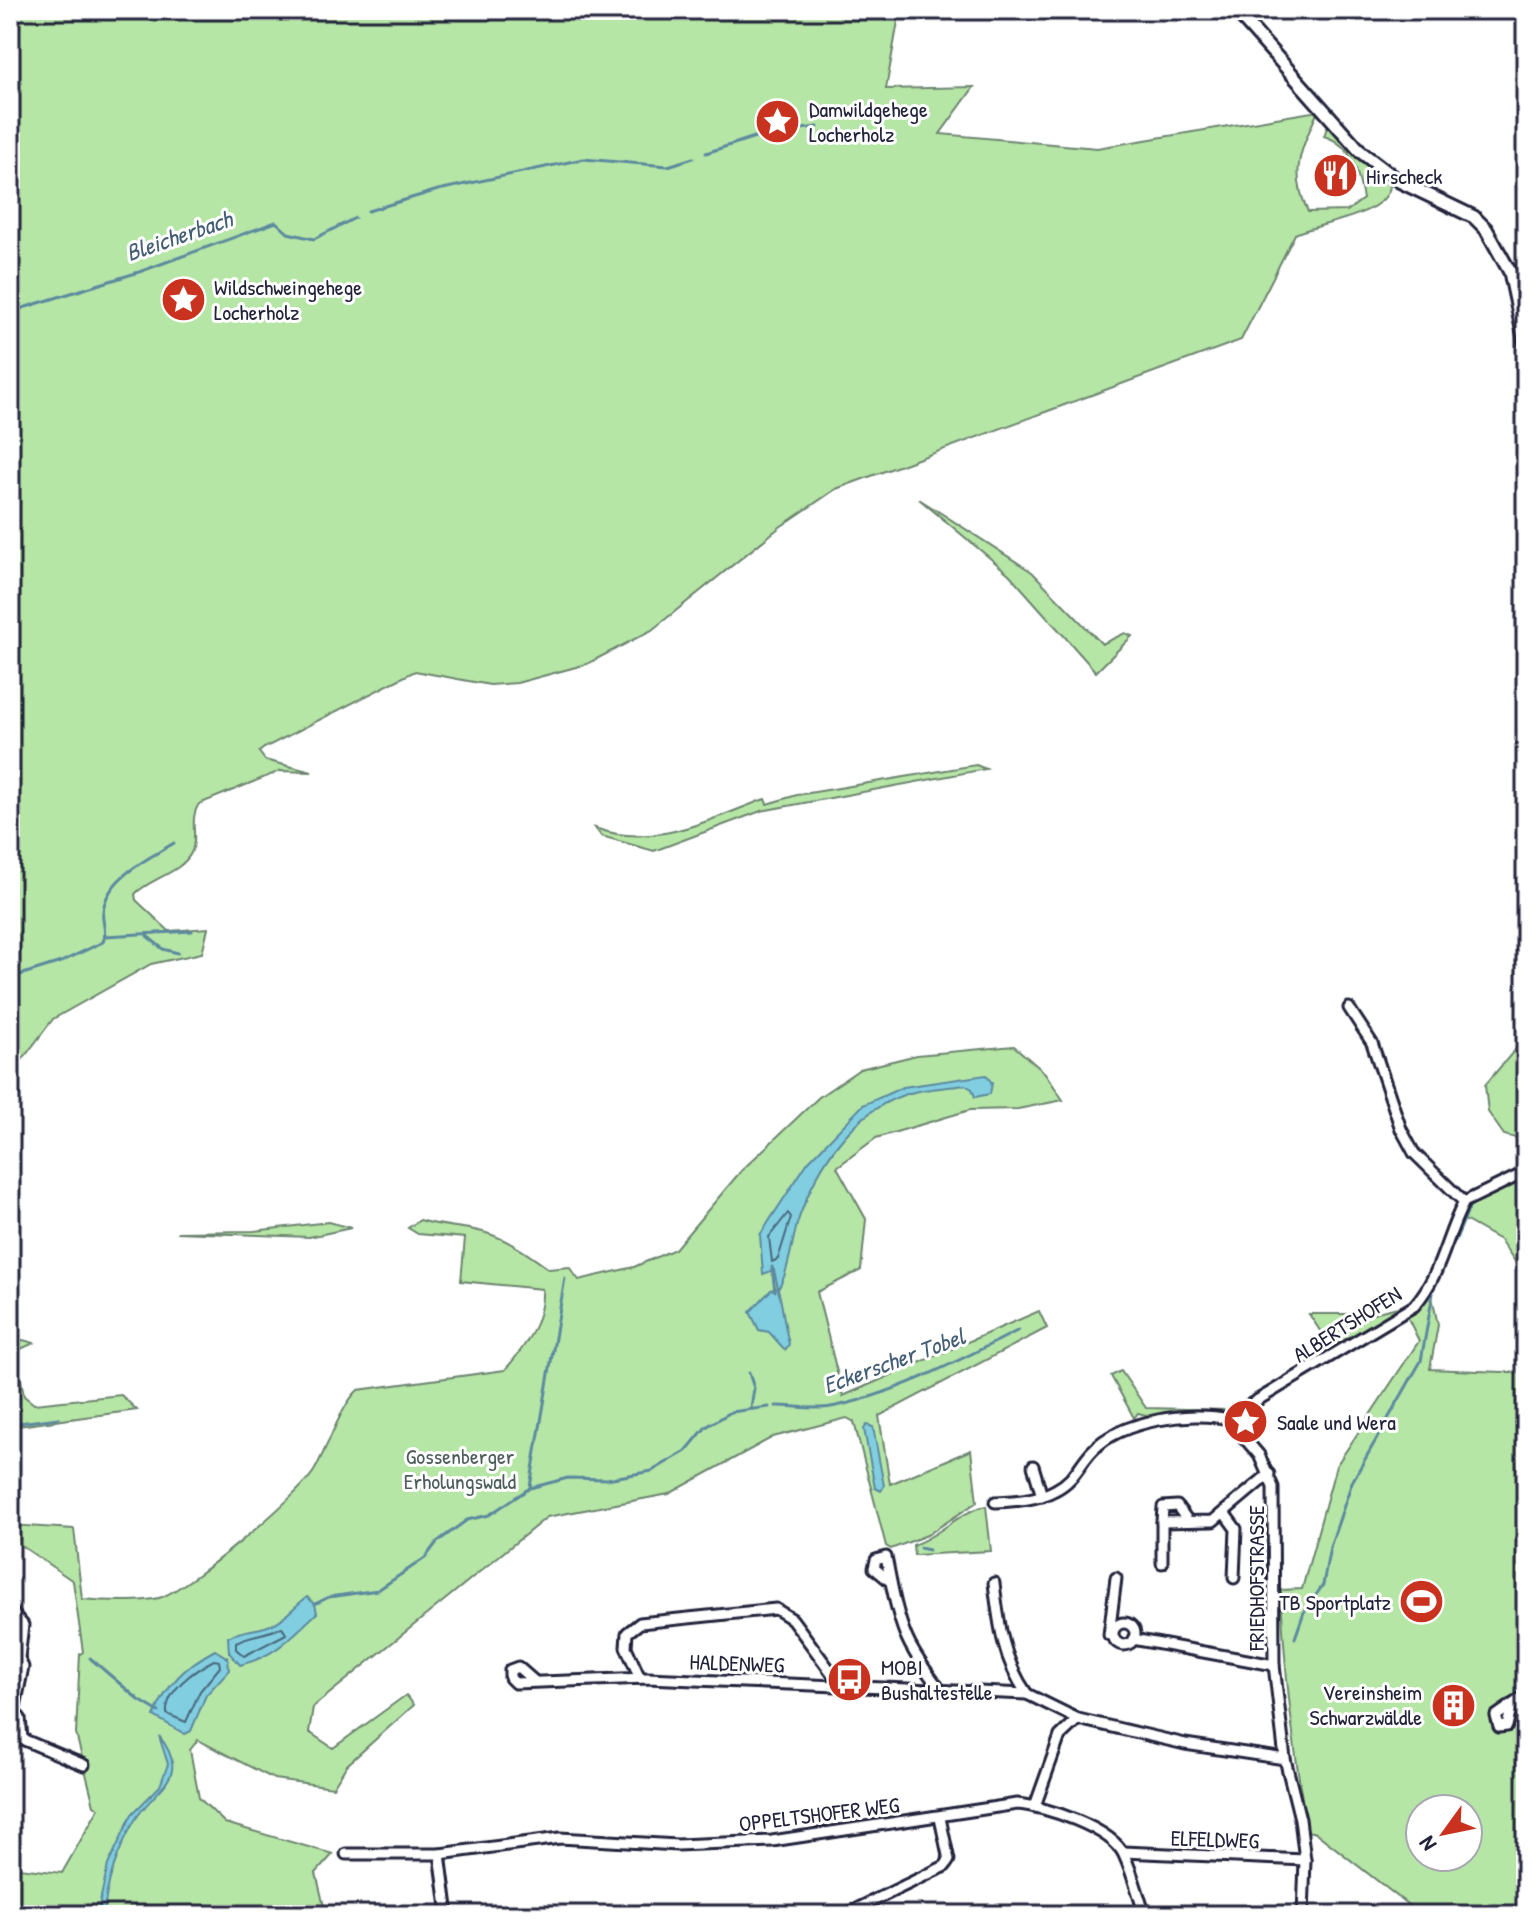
<svg xmlns="http://www.w3.org/2000/svg" width="1536" height="1925" viewBox="0 0 1536 1925" font-family="'Patrick Hand',sans-serif">
<style>
.green{fill:#b6e6a5;stroke:#6c8470;stroke-width:2;fill-rule:evenodd}
.water{fill:#82cee1;stroke:#5c899f;stroke-width:2}
.lines{fill:none;stroke-linecap:round;stroke-linejoin:round}
.shore{stroke:#48677d;stroke-width:2}
.stream{stroke:#5c899f;stroke-width:3}
.minor-casing{stroke:#22223b;stroke-width:15}
.major-casing{stroke:#22223b;stroke-width:17}
.minor{stroke:#fff;stroke-width:9}
.major{stroke:#fff;stroke-width:11}
.labels{text-anchor:middle;stroke-width:6;stroke-linejoin:round;paint-order:stroke}
.poi-label{font-size:22px;fill:#22223b;stroke:#fff;text-anchor:start}
.street-label{font-size:22px;fill:#22223b;stroke:#fff}
.park-label{font-size:22px;fill:#4e5d5b;stroke:#fff}
.water-label{font-size:24px;font-style:italic;fill:#445e75;stroke:#fff}
</style>
<rect width="100%" height="100%" fill="#fff"/>
<filter id="ink" filterUnits="userSpaceOnUse"><feTurbulence type="fractalNoise" baseFrequency=".0125" numOctaves="2"/><feDisplacementMap in="SourceGraphic" scale="16" xChannelSelector="R" yChannelSelector="G"/><feConvolveMatrix kernelMatrix="1 2 1 2 8 2 1 2 1" color-interpolation-filters="sRGB"/></filter>
<g filter="url(#ink)">
<g class="green">
<path d="M 10,10 L 900,10 L 886,89 L 974,87 L 940,134 L 1097,148 L 1318,111 C 1301,150 1289,171 1308,212 L 1347,211 L 1363,199 C 1358,172 1353,145 1324,136 L 1328,125 L 1363,161 L 1390,181 C 1394,215 1318,223 1295,234 L 1241,340 L 836,489 L 780,527 L 652,630 L 587,664 L 517,683 L 490,685 L 415,671 L 264,748 L 259,752 L 265,760 L 312,772 L 280,771 L 199,804 C 188,820 199,838 191,853 C 181,873 149,879 135,894 L 136,900 L 169,931 L 208,928 L 202,953 L 151,964 L 53,1019 L 10,1076 Z"/>
<polygon points="919,499 1032,572 1102,644 1125,633 1132,636 1096,672 1009,574"/>
<path d="M 976,765 L 986,769 L 761,811 L 654,851 L 601,836 L 595,828 C 653,850 710,819 765,799 L 767,804 L 797,795 Z"/>
<polygon points="1526,1043 1526,1071 1518,1093 1526,1110 1526,1138 1523,1140 1504,1135 1488,1112 1485,1085 1518,1046"/>
<path d="M 1014,1046 L 1045,1073 L 1063,1100 L 1018,1109 L 970,1110 L 876,1138 L 837,1167 L 866,1219 L 861,1270 L 817,1292 L 843,1396 L 1039,1311 L 1047,1328 L 879,1416 L 890,1484 L 971,1450 L 977,1502 L 927,1535 L 891,1549 L 886,1546 L 854,1422 L 847,1418 L 773,1437 L 669,1494 L 547,1517 L 313,1707 L 309,1732 L 333,1748 L 406,1695 L 414,1705 L 347,1765 L 333,1787 L 274,1779 L 198,1740 L 190,1750 L 199,1798 L 225,1823 L 333,1854 L 316,1873 L 326,1915 L 10,1915 L 10,1867 L 62,1873 L 99,1808 L 94,1805 L 76,1734 L 80,1654 L 83,1652 L 73,1581 L 10,1538 L 10,1525 L 74,1529 L 82,1599 C 101,1601 144,1603 162,1597 C 192,1585 297,1498 314,1471 C 327,1449 341,1405 358,1390 L 505,1370 C 525,1347 544,1321 542,1289 L 461,1281 L 465,1238 L 418,1234 L 408,1228 L 420,1220 C 441,1227 462,1226 483,1232 C 508,1239 528,1254 549,1269 L 569,1267 L 579,1280 L 634,1267 L 675,1249 L 741,1171 L 819,1097 L 860,1069 L 917,1055 Z"/>
<polygon points="1526,1176 1526,1277 1500,1240 1461,1218 1473,1200"/>
<polygon points="328,1222 351,1228 309,1237 177,1232 254,1231"/>
<path d="M 1431,1292 L 1438,1325 L 1430,1369 L 1526,1373 L 1526,1915 L 1415,1915 L 1407,1904 L 1316,1833 L 1307,1831 C 1294,1751 1284,1672 1281,1590 L 1302,1589 L 1336,1466 L 1419,1341 L 1406,1314 ZM 1420,1809 L 1468,1809 L 1468,1857 L 1420,1857 Z"/>
<polygon points="1402,1306 1332,1349 1309,1314 1369,1314"/>
<polygon points="23,1340 34,1343 16,1351 24,1396 34,1404 121,1395 137,1410 10,1427 10,1341"/>
<polygon points="1121,1371 1146,1408 1229,1410 1153,1417 1138,1413 1134,1418 1111,1376"/>
<path d="M 986,1506 L 991,1551 L 914,1555 L 913,1545 C 940,1536 958,1512 986,1506 Z"/>
</g>
<g class="water">
<path d="M 986,1075 L 992,1083 L 990,1094 L 975,1097 L 972,1089 L 965,1085 C 947,1088 927,1088 910,1093 C 853,1109 817,1166 799,1218 C 792,1238 789,1273 778,1289 C 783,1308 784,1324 789,1344 L 785,1350 L 769,1332 L 759,1330 L 750,1312 L 771,1290 L 778,1288 L 774,1270 L 763,1274 L 760,1235 L 808,1162 L 863,1105 L 903,1087 Z"/>
<polygon points="867,1425 873,1427 884,1486 881,1491 875,1488 864,1429"/>
<path d="M 307,1597 L 315,1604 L 317,1613 C 291,1637 276,1656 240,1665 L 229,1652 L 228,1637 C 242,1630 251,1631 265,1627 C 282,1623 293,1607 307,1597 Z"/>
<path d="M 215,1650 L 228,1658 L 229,1670 L 206,1695 L 191,1731 L 185,1734 L 154,1716 C 167,1684 185,1666 215,1650 Z"/>
<path d="M 159,1736 C 193,1778 154,1788 135,1820 C 119,1848 106,1882 104,1915 L 97,1915 L 108,1865 L 132,1814 L 160,1786 L 168,1764 Z"/>
</g>
<g class="lines">
<g class="shore">
<polygon points="788,1213 791,1217 778,1259 772,1262 769,1237"/>
<path d="M 282,1627 L 286,1634 L 244,1656 L 236,1649 L 236,1642 C 251,1634 266,1635 282,1627 Z"/>
<path d="M 214,1660 L 219,1661 L 220,1667 L 200,1691 L 186,1722 L 167,1714 C 165,1690 195,1670 214,1660 Z"/>
</g>
<g class="stream">
<polyline points="706,153 767,133 818,127"/>
<polyline points="368,211 438,190 583,159 668,166 693,158"/>
<polyline points="10,312 139,272 276,222 288,233 314,239 355,218"/>
<polyline points="105,936 192,931"/>
<polyline points="147,936 163,949 178,953"/>
<path d="M 10,978 L 61,962 L 103,942 C 108,931 101,922 103,911 C 107,877 148,859 174,843"/>
<polyline points="1455,1241 1469,1208"/>
<polyline points="772,1267 775,1291"/>
<polyline points="749,1373 754,1388 751,1408"/>
<path d="M 776,1406 C 794,1406 814,1410 831,1407 C 892,1396 964,1358 1019,1330"/>
<polyline points="10,1424 59,1418"/>
<polyline points="530,1487 565,1278"/>
<polyline points="920,1548 929,1550"/>
<polyline points="315,1604 329,1597 378,1590 425,1558 437,1542 467,1520 489,1515 530,1488 568,1478 607,1479 652,1471 686,1451 706,1427 731,1412 769,1407"/>
<polyline points="1295,1638 1304,1612 1323,1585 1330,1547 1352,1482 1421,1361 1433,1293"/>
<polyline points="90,1658 139,1700 159,1712"/>
</g>
<defs>
<g id="minor">
<polyline points="1349,1008 1372,1043 1401,1129 1414,1153 1464,1202"/>
<path d="M 1241,1410 L 1414,1306 C 1442,1274 1445,1238 1464,1202 L 1526,1172"/>
<polyline points="1033,1466 1042,1496"/>
<path d="M 995,1502 C 1015,1501 1037,1500 1055,1490 C 1075,1480 1079,1464 1093,1450 C 1120,1421 1191,1410 1228,1419 L 1259,1455 L 1273,1487 L 1274,1665 L 1285,1759 L 1300,1819 L 1305,1860 L 1303,1915"/>
<polyline points="1225,1514 1236,1529 1234,1578"/>
<polyline points="1188,1521 1177,1506 1163,1507 1162,1522 1213,1521 1269,1474"/>
<polyline points="1162,1522 1162,1563"/>
<path d="M 891,1582 L 886,1557 L 876,1560 L 874,1568 L 891,1582 C 901,1632 908,1648 939,1688"/>
<path d="M 994,1583 C 999,1625 1003,1660 1027,1694"/>
<polyline points="10,1610 23,1625 19,1658 23,1667 14,1712"/>
<circle cx="1124" cy="1634" r="11"/>
<polyline points="1109,1635 1116,1578"/>
<polyline points="1133,1639 1274,1665"/>
<polyline points="640,1678 626,1647 627,1633 640,1623 776,1609 792,1619 840,1684"/>
<polyline points="534,1681 518,1667 510,1670 510,1678 515,1683 647,1678 1027,1694 1078,1719 1185,1744 1285,1759"/>
<polyline points="1512,1705 1507,1726 1499,1727 1496,1716 1526,1695"/>
<polyline points="10,1714 14,1712 20,1718 22,1738"/>
<polyline points="10,1734 84,1765"/>
<polyline points="1035,1806 1060,1736 1078,1719"/>
<polyline points="1123,1852 1305,1860"/>
<polyline points="346,1854 440,1854"/>
<path d="M 448,1915 L 440,1854 L 560,1838 L 677,1845 L 772,1841 L 1017,1804 C 1044,1806 1112,1828 1124,1855 C 1133,1874 1138,1895 1145,1915"/>
<polyline points="844,1915 945,1866 949,1860 940,1818"/>
</g>
<polyline id="major" points="1235,10 1361,152 1399,181 1474,217 1486,229 1510,272 1526,347"/>
</defs>
<use href="#minor" class="minor-casing"/>
<use href="#major" class="major-casing"/>
<use href="#minor" class="minor"/>
<use href="#major" class="major"/>
</g>
</g>
<defs>
<symbol id="sight-disc" viewBox="-11 -11 22 22"><circle r="9.5" fill="#c8321e" stroke="#fff"/><path d="M0-6L1.8-2.2L6-1.7L2.9 1.2L3.7 5.4L0 3.3L-3.7 5.4L-2.9 1.2L-6-1.7L-1.8-2.2Z" fill="#fff"/></symbol>
<symbol id="restaurant-disc" viewBox="-11 -11 22 22"><circle r="9.5" fill="#c8321e" stroke="#fff"/><path d="M-5-6h1v4h1v-4h1v4h1v-4h1v5L-1.5 .5V6h-2V.5L-5-1ZM5-6V6H3V1.5H1.5Q1.5-4 5-6Z" fill="#fff"/></symbol>
<symbol id="stadium-disc" viewBox="-11 -11 22 22"><circle r="9.5" fill="#c8321e" stroke="#fff"/><path d="M0-5a6.5 5 0 1 0 0 10a6.5 5 0 1 0 0-10ZM-3.5-1.8h7v3.6h-7Z" fill="#fff"/></symbol>
<symbol id="bus-disc" viewBox="-11 -11 22 22"><circle r="9.5" fill="#c8321e" stroke="#fff"/><path d="M-5-6H5V4H4V6H2V4H-2V6H-4V4H-5ZM-3.5-4V0h7V-4ZM-3.5 1.2v1.5H-2V1.2ZM2 1.2v1.5H3.5V1.2Z" fill="#fff"/></symbol>
<symbol id="building-disc" viewBox="-11 -11 22 22"><circle r="9.5" fill="#c8321e" stroke="#fff"/><path d="M-4-6H4V6H1V3H-1V6H-4ZM-2.5-4.3h1.7v1.8h-1.7ZM.8-4.3h1.7v1.8H.8ZM-2.5-1h1.7V.8h-1.7ZM.8-1h1.7V.8H.8Z" fill="#fff"/></symbol>
</defs>
<g fill-rule="evenodd">
<use href="#sight-disc" x="752" y="96" width="51" height="51"/>
<use href="#restaurant-disc" x="1310" y="150" width="51" height="51"/>
<use href="#sight-disc" x="158" y="274" width="51" height="51"/>
<use href="#sight-disc" x="1220" y="1396" width="51" height="51"/>
<use href="#stadium-disc" x="1396" y="1576" width="51" height="51"/>
<use href="#bus-disc" x="824" y="1654" width="51" height="51"/>
<use href="#building-disc" x="1428" y="1680" width="51" height="51"/>
</g>
<g class="labels">
<g class="poi-label">
<text x="809" y="117">Damwildgehege<tspan x="809" dy="25">Locherholz</tspan></text>
<text x="1366" y="184">Hirscheck</text>
<text x="214" y="295">Wildschweingehege<tspan x="214" dy="25">Locherholz</tspan></text>
<text x="1277" y="1430">Saale und Wera</text>
<text x="1391" y="1610" text-anchor="end">TB Sportplatz</text>
<text x="881" y="1675">MOBI<tspan x="881" dy="25">Bushaltestelle</tspan></text>
<text x="1422" y="1700" text-anchor="end">Vereinsheim<tspan x="1422" dy="25">Schwarzwäldle</tspan></text>
</g>
<g class="street-label">
<text transform="translate(1347 1324) rotate(-32)" y="8">ALBERTSHOFEN</text>
<text transform="translate(1256 1578) rotate(-90)" y="8">FRIEDHOFSTRASSE</text>
<text transform="translate(737 1663) rotate(2)" y="8">HALDENWEG</text>
<text transform="translate(819 1814) rotate(-7)" y="8">OPPELTSHOFER WEG</text>
<text transform="translate(1215 1839) rotate(2)" y="8">ELFELDWEG</text>
</g>
<g class="park-label">
<text x="460" y="1464">Gossenberger<tspan x="460" dy="25">Erholungswald</tspan></text>
</g>
<g class="water-label">
<text transform="translate(179 236) rotate(-19)" y="8">Bleicherbach</text>
<text transform="translate(894 1361) rotate(-20)" y="8">Eckerscher Tobel</text>
</g>
</g>
<rect width="1536" height="1925" fill="none" stroke="#fff" stroke-width="40"/>
<rect x="20" y="20" width="1496" height="1885" fill="none" stroke="#22223b" stroke-width="3" filter="url(#ink)"/>
<g transform="translate(1444 1833) rotate(237)"><circle r="38" fill="#ffffff" stroke="#a7a7b1" stroke-width="2"/>
<path d="M0-6L14 30L0 20L-14 30Z" fill="#c8321e"/>
<text y="-12" font-size="22" font-weight="bold" text-anchor="middle" fill="#22223b">N</text>
</g>
</svg>
